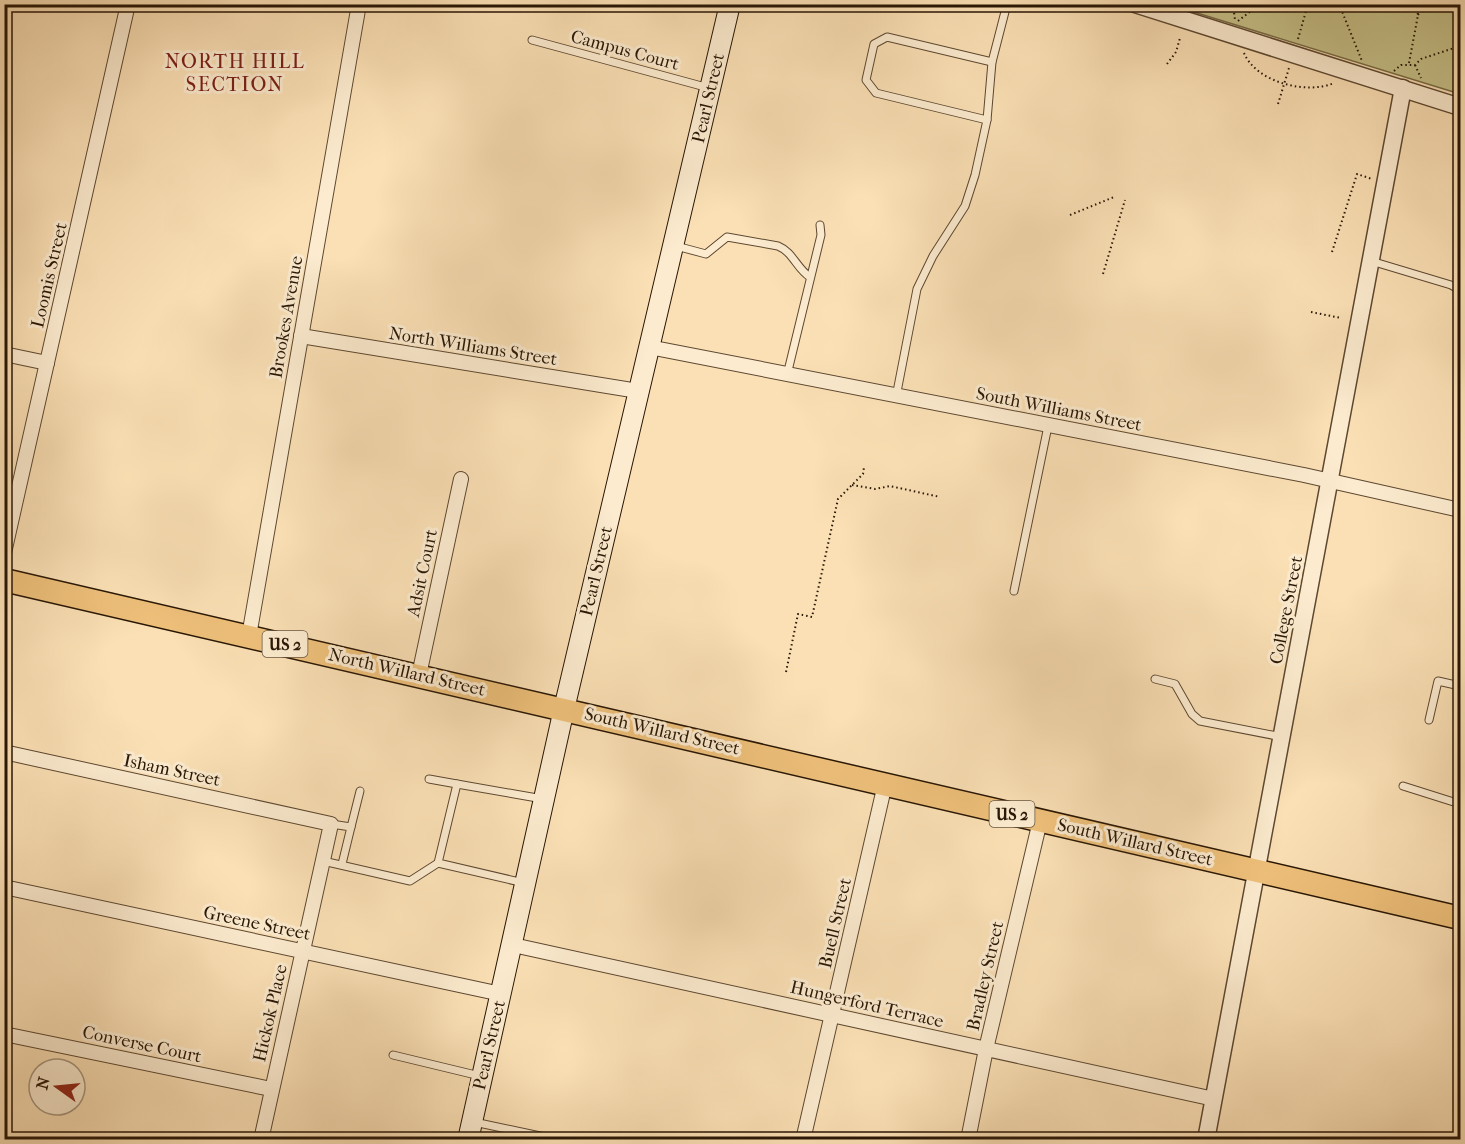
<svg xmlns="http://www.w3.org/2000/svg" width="1465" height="1144" viewBox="0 0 1465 1144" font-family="'IM FELL French Canon',serif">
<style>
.green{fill:#c6c088;stroke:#776b46;stroke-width:1.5}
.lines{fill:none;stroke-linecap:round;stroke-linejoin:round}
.service-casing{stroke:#5d4831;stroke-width:9}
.minor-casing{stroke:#5d4831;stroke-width:16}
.tertiary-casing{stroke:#5d4831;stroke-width:19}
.secondary-casing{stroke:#281605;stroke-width:22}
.primary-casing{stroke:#281605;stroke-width:25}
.path{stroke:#281605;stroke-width:2;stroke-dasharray:1.5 3;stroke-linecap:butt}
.service{stroke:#fcebcf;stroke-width:7}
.minor{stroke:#fcebcf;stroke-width:14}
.tertiary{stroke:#fcebcf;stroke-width:16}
.secondary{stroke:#fcebcf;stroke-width:20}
.primary{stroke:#eec07a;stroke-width:22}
.labels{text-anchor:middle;stroke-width:6;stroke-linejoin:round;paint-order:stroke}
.shield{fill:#fcebcf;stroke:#685642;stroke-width:1.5}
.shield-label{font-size:16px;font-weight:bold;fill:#281605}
.street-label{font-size:18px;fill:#281605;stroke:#fcebcf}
.neighbourhood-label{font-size:20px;letter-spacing:1.5px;fill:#7a1f14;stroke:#fcebcf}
</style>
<rect width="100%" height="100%" fill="#fbe0b5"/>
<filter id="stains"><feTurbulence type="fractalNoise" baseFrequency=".00333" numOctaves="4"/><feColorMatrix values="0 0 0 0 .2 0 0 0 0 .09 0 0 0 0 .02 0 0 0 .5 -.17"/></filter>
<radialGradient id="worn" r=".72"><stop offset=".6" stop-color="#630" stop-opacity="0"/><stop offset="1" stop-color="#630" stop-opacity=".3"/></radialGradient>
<polygon class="green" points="1171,5 1460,5 1460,94"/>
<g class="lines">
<defs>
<g id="service">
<polyline points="532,40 709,88"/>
<polyline points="987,120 876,93 866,80 874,44 887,37 992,62"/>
<path d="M 676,246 L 706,254 L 727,237 L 778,246 C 793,252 797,269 810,277"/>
<polyline points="1371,261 1451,285 1460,290"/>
<polyline points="1459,332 1460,325"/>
<polyline points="787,375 821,235 820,225"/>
<polyline points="896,397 917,289 933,256 965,206 975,175 987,120 992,62 1007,4"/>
<polyline points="1014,591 1048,426"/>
<polyline points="1155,679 1175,684 1192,714 1200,721 1282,737"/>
<polyline points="1429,720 1438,681 1460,686"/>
<polyline points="429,779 457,784"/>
<polyline points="1403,786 1460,804"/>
<polyline points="331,824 351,827 342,864"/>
<polyline points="351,827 360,791"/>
<polyline points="323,861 410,881 438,863"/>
<polyline points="524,883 438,863 457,784 543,799"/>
<polyline points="393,1055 480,1076"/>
<polyline points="474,1122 559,1140"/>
</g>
<g id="minor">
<polyline points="301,336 638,391"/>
<polyline points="649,347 1304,475 1460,510"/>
<polyline points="4,354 47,363"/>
<polyline points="4,553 128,4"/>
<polyline points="249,636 359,4"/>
<polyline points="419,675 461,479"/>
<polyline points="4,752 331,824 261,1140"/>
<polyline points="4,887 501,994"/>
<polyline points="513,945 1214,1099"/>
<polyline points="4,1034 271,1089"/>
<polyline points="803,1140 885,784"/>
<polyline points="968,1140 986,1049 1040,821"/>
</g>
<g id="tertiary">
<polyline points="1135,4 1460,107"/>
<polyline points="1206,1140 1403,88"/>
</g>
<polyline id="secondary" points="468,1140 564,709 730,4"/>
<polyline id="primary" points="4,580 1460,918"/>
</defs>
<use href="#service" class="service-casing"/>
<use href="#minor" class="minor-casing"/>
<use href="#tertiary" class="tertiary-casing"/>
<use href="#secondary" class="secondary-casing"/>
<use href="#primary" class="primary-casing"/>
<g class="path">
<polyline points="1233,4 1235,20"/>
<polyline points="1339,4 1362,61"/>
<polyline points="1418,15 1425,4"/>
<polyline points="1238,21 1260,4"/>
<polyline points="1298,39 1308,4"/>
<path d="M 1244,53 C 1256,82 1306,95 1334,83"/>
<polyline points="1409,63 1418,15 1416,4"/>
<polyline points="1167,64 1176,52 1180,38"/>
<polyline points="1415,65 1421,78"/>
<polyline points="1394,71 1401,65 1415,65 1421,59 1460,46"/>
<polyline points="1278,104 1289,68"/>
<polyline points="1070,215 1114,197"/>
<polyline points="1332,252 1357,174 1372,179"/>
<polyline points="1103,274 1125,200"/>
<polyline points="1311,312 1341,318"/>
<polyline points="852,485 875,489 890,486 940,497"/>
<polyline points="786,672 798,614 812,617 838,499 863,474 864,467"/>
</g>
<use href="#service" class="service"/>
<use href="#minor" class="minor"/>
<use href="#tertiary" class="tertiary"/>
<use href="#secondary" class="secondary"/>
<use href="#primary" class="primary"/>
</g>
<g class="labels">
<g class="shield">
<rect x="262.5" y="631" width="45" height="26" rx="4.5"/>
<rect x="989.5" y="801" width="45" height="26" rx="4.5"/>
</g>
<g class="shield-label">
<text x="285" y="650">US 2</text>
<text x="1012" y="820">US 2</text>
</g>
<g class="street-label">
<text transform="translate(625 50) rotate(15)" y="6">Campus Court</text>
<text transform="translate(708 98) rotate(-77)" y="6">Pearl Street</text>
<text transform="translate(49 275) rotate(-77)" y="6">Loomis Street</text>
<text transform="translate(286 317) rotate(-80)" y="6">Brookes Avenue</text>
<text transform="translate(473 346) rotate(9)" y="6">North Williams Street</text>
<text transform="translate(1059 409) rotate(11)" y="6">South Williams Street</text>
<text transform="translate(596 571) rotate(-77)" y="6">Pearl Street</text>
<text transform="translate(422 573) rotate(-78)" y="6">Adsit Court</text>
<text transform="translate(1286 610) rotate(-79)" y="6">College Street</text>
<text transform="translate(407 672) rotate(13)" y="6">North Willard Street</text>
<text transform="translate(662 731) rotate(13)" y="6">South Willard Street</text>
<text transform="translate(172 770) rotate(12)" y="6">Isham Street</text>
<text transform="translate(1135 842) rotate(13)" y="6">South Willard Street</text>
<text transform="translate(257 923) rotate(12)" y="6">Greene Street</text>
<text transform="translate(835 923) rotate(-77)" y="6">Buell Street</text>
<text transform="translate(985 976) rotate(-77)" y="6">Bradley Street</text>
<text transform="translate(867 1004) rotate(13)" y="6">Hungerford Terrace</text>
<text transform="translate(270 1013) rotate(-77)" y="6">Hickok Place</text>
<text transform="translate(142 1044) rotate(12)" y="6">Converse Court</text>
<text transform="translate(489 1045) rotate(-77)" y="6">Pearl Street</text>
</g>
<g class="neighbourhood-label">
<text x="235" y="68">NORTH HILL<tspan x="235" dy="23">SECTION</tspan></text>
</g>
</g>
<rect width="1465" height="1144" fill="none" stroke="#fbe0b5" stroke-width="24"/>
<rect x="6" y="6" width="1453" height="1132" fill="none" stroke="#281605" stroke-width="3"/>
<rect x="12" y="12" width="1441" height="1120" fill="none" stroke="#281605" stroke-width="1.5"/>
<g transform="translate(57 1087) rotate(285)"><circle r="28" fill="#fcebcf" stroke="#a7967e" stroke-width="1.5"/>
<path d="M0-4.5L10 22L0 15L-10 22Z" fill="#8f2418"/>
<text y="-9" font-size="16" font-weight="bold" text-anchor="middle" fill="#281605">N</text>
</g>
<rect width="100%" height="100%" filter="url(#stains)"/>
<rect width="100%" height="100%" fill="url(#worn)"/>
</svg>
